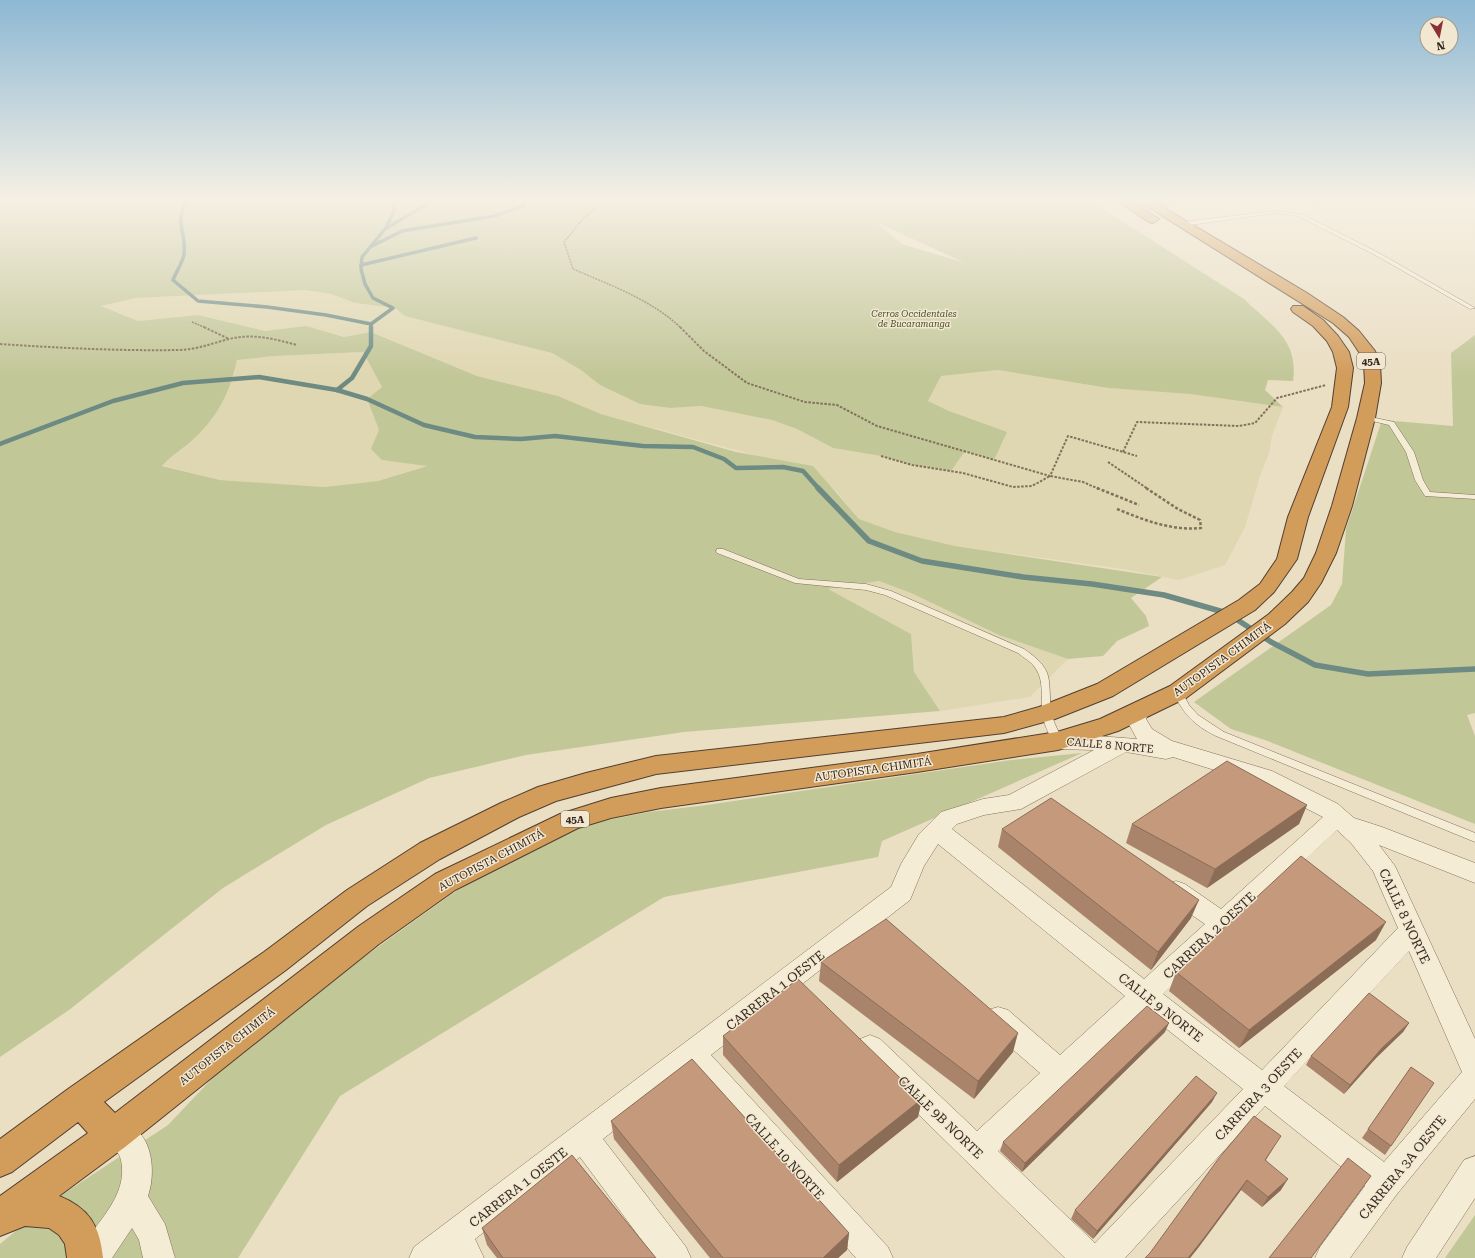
<svg xmlns="http://www.w3.org/2000/svg" width="1475" height="1258" viewBox="0 0 1475 1258" font-family="'Roboto Serif',serif">
<style>
.farmland{fill:#dfd7b1}
.green{fill:#c2c798;fill-rule:evenodd}
.lines{fill:none;stroke-linecap:round;stroke-linejoin:round}
.stream-far2{stroke:#6d8a83;stroke-width:3.5}
.stream-far1{stroke:#6d8a83;stroke-width:4.5}
.stream{stroke:#6d8a83;stroke-width:5.5}
.lane-casing{stroke:#82705c;stroke-width:1}
.street-casing{stroke:#82705c;stroke-width:1}
.highway-casing{stroke:#513f30;stroke-width:2}
.path-far2{stroke:#82705c;stroke-width:1.5;stroke-dasharray:2 1;stroke-linecap:butt}
.path-far1{stroke:#82705c;stroke-width:2;stroke-dasharray:2.5 1.5;stroke-linecap:butt}
.path{stroke:#82705c;stroke-width:2.5;stroke-dasharray:3 2;stroke-linecap:butt}
.lane{fill:#f5ecd6;fill-rule:evenodd}
.street{fill:#f5ecd6;fill-rule:evenodd}
.highway{fill:#d29c5b;fill-rule:evenodd}
.wall{fill:#a9846b}
.shaded-wall{fill:#8a6c57}
.building{fill:#c59a7c;stroke:#8a6c57}
.labels{text-anchor:middle;stroke-width:3;stroke-linejoin:round;paint-order:stroke}
.far-park-label{font-size:9px;font-style:italic;fill:#454e27;stroke:#f2e8d2}
.shield{fill:#f2e8d2;stroke:#6d6254;stroke-width:1}
.shield-label{font-size:10px;font-weight:bold;fill:#34281e}
.street-label{font-size:11px;fill:#34281e;stroke:#f2e8d2}
.near-street-label{font-size:13px;fill:#34281e;stroke:#f2e8d2}
</style>
<rect width="100%" height="100%" fill="#eadec3"/>
<g class="farmland">
<polygon points="305,290 331,294 355,303 395,308 406,316 552,353 581,370 600,385 671,408 701,406 772,420 797,429 833,448 881,456 912,465 951,471 949,411 928,401 941,376 998,370 1108,388 1190,394 1283,407 1272,436 1269,453 1260,476 1245,527 1225,565 1179,580 1123,569 955,546 895,532 859,519 836,491 762,457 601,414 558,396 477,376 372,332 344,337 306,326 265,331 198,315 138,321 101,306 136,298"/>
<polygon points="363,352 382,387 367,399 379,430 382,460 428,465 378,481 324,487 220,480 161,465 195,439 234,375 237,360 274,356"/>
<polygon points="879,581 911,593 999,635 1068,659 1030,697 940,711 914,672 911,634 827,589"/>
</g>
<g class="green">
<path d="M 0,200 L 1089,200 L 1244,299 C 1270,325 1299,339 1293,381 L 1268,380 L 1265,390 L 1283,407 L 1190,394 L 1108,388 L 998,370 L 941,376 L 928,401 L 949,411 L 1007,432 L 994,460 L 965,451 L 951,471 L 912,465 L 881,456 L 833,448 L 797,429 L 772,420 L 701,406 L 671,408 L 640,404 L 600,385 L 581,370 L 552,353 L 405,316 L 395,308 L 355,303 L 331,294 L 305,290 L 136,298 L 101,306 L 138,321 L 198,315 L 265,331 L 306,326 L 344,337 L 371,332 L 477,376 L 558,396 L 601,414 L 736,452 L 813,466 L 859,519 L 895,532 L 955,546 L 1162,577 L 1131,598 L 1146,616 L 1149,626 L 1117,641 L 1103,656 L 1068,659 L 999,635 L 911,593 L 879,581 L 828,589 L 911,634 L 914,672 L 940,711 L 684,732 L 526,755 L 429,778 L 326,825 L 223,888 L 69,1010 L 0,1057 ZM 876,222 L 965,263 L 902,244 ZM 363,352 L 382,387 L 367,399 L 379,430 L 371,449 L 382,460 L 427,466 L 378,481 L 324,487 L 220,480 L 162,466 C 171,455 185,448 195,438 C 219,414 230,392 237,360 L 274,356 Z"/>
<polygon points="1151,200 1200,200 1165,208"/>
<polygon points="1296,200 1336,200 1320,207"/>
<polygon points="1475,335 1475,713 1467,715 1475,736 1475,824 1265,740 1231,729 1194,702 1331,605 1342,584 1346,529 1382,420 1453,426 1451,353"/>
<polygon points="1082,753 882,841 878,857 664,897 340,1096 238,1258 0,1258 0,1244 51,1202 168,1125 243,1046 371,952 453,893 511,859 577,826 649,812 707,805 1011,760"/>
<polygon points="1475,1215 1475,1258 1445,1258"/>
</g>
<g class="lines">
<g class="stream-far2">
<path d="M 188,200 C 173,220 187,234 184,254 C 183,262 176,272 173,280 L 198,301 L 267,307 L 326,315 L 371,324 L 371,328"/>
<polyline points="386,228 394,211 394,200"/>
<polyline points="372,246 402,231 494,216 524,206"/>
<polyline points="361,265 476,238"/>
<polyline points="371,324 393,308 373,298 365,284 361,269 362,257 385,229 434,200"/>
</g>
<g class="stream-far1">
<polyline points="337,390 352,378 371,346 371,327"/>
<polyline points="0,444 113,401 183,383 259,377 337,390 367,399 424,425 475,437 521,439 555,436 643,446 693,447 724,459 736,468 783,467 803,471 819,489"/>
</g>
<polyline class="stream" points="818,488 869,541 922,561 1023,577 1092,584 1164,595 1227,613 1271,642 1315,665 1368,674 1475,669"/>
<defs>
<g id="lane">
<polygon points="1275,211 1301,214 1379,253 1475,308 1470,309 1375,255 1298,216 1275,213 1183,226 1180,224 1183,222"/>
<polygon points="1366,416 1394,422 1414,452 1423,480 1430,492 1475,495 1475,499 1425,496 1415,480 1406,452 1389,425 1364,419 1363,418"/>
<path d="M 717,549 L 723,549 L 799,579 L 866,584 L 891,591 L 1024,649 C 1058,672 1046,681 1052,715 C 1054,724 1059,732 1063,741 L 1062,744 L 1054,744 C 1049,734 1043,723 1042,712 C 1041,698 1044,681 1036,669 C 1032,662 1024,658 1018,653 L 885,595 L 866,590 L 795,583 L 717,553 L 716,551 Z"/>
<path d="M 1178,689 L 1181,690 L 1189,705 L 1198,715 L 1224,732 L 1475,833 L 1475,842 L 1216,736 C 1194,725 1184,715 1173,692 Z"/>
</g>
<g id="street">
<path d="M 1139,705 L 1146,707 L 1149,712 L 1146,719 L 1152,729 L 1172,741 L 1272,771 L 1338,804 L 1354,818 L 1382,827 L 1475,863 L 1475,883 L 1379,845 L 1395,866 L 1475,1039 L 1475,1099 L 1397,1194 L 1350,1258 L 1315,1258 L 1320,1247 L 1365,1186 L 1265,1106 L 1125,1258 L 1065,1258 L 860,1057 L 856,1048 L 860,1039 L 870,1035 L 880,1039 L 977,1131 L 1040,1073 L 988,1028 L 985,1019 L 988,1010 L 998,1007 L 1008,1010 L 1060,1055 L 1125,996 L 938,844 L 924,866 L 910,900 L 711,1055 L 888,1247 L 893,1258 L 856,1258 L 690,1071 L 603,1139 L 686,1247 L 691,1258 L 655,1258 L 580,1157 L 475,1239 L 484,1258 L 409,1258 L 414,1247 L 891,887 L 901,864 L 919,834 L 941,812 L 983,799 L 1009,795 L 1094,750 L 1058,749 L 1050,746 L 1047,741 L 1050,736 L 1058,733 L 1137,739 L 1126,719 L 1132,707 ZM 1126,752 L 1166,759 L 1173,757 L 1256,783 L 1323,817 L 1221,909 L 1185,884 L 1176,881 L 1167,884 L 1164,891 L 1167,898 L 1205,924 L 1144,979 L 952,829 L 957,824 L 984,815 L 1021,809 ZM 1337,830 L 1351,843 L 1373,871 L 1398,928 L 1262,1070 L 1163,994 ZM 1409,951 L 1462,1072 L 1384,1162 L 1284,1086 ZM 1145,1012 L 1243,1089 L 1095,1243 L 998,1151 Z"/>
<path d="M 113,1121 C 120,1123 128,1124 134,1128 C 154,1142 155,1176 148,1196 L 165,1224 L 175,1258 L 143,1258 L 139,1240 L 132,1228 L 112,1258 L 77,1258 C 90,1226 125,1203 122,1166 C 121,1159 120,1153 114,1150 C 111,1148 106,1147 103,1145 L 98,1135 L 103,1125 Z"/>
<polygon points="1475,1156 1475,1198 1436,1258 1402,1258 1407,1247 1464,1160"/>
</g>
<g id="highway">
<polygon points="1116,200 1130,200 1159,219 1153,223 1149,222"/>
<path d="M 1137,200 L 1151,200 L 1307,293 L 1343,317 L 1359,331 L 1375,351 L 1380,364 L 1381,383 L 1375,418 L 1352,506 L 1336,553 L 1321,583 L 1308,602 L 1285,624 L 1186,698 L 1118,731 L 1058,750 L 917,772 L 661,808 L 611,818 L 578,828 L 455,890 L 379,944 L 125,1147 L 59,1196 C 89,1208 100,1226 103,1258 L 67,1258 L 65,1244 L 59,1235 L 49,1228 L 25,1226 L 0,1236 L 0,1196 L 88,1133 L 78,1122 L 12,1172 L 0,1177 L 0,1139 L 68,1089 L 264,952 L 347,890 L 420,843 L 501,803 L 538,787 L 586,773 L 656,756 L 1004,717 L 1039,707 L 1097,684 L 1239,600 L 1260,584 L 1277,559 L 1288,517 L 1332,407 L 1337,368 L 1333,352 L 1327,341 L 1313,326 L 1293,312 L 1291,309 L 1293,306 L 1303,306 L 1323,320 L 1338,336 L 1349,352 L 1353,368 L 1348,407 L 1308,517 L 1297,559 L 1274,592 L 1255,610 L 1113,696 L 1055,719 L 1004,733 L 656,774 L 556,801 L 519,817 L 440,859 L 367,906 L 286,970 L 104,1102 L 115,1113 L 359,926 L 435,874 L 560,814 L 611,798 L 661,788 L 917,754 L 1057,732 L 1100,719 L 1170,686 L 1269,614 L 1292,592 L 1304,578 L 1316,553 L 1332,506 L 1357,418 L 1365,383 L 1364,364 L 1359,352 L 1349,337 L 1333,323 Z"/>
</g>
</defs>
<use href="#lane" class="lane-casing"/>
<use href="#street" class="street-casing"/>
<use href="#highway" class="highway-casing"/>
<g class="path-far2">
<path d="M 604,200 L 582,220 L 564,242 L 573,269 C 610,285 652,300 681,328"/>
<polyline points="192,322 206,328"/>
</g>
<g class="path-far1">
<polyline points="204,327 229,339"/>
<polyline points="680,327 704,351 747,383 805,402 837,405 877,426 1050,476 1068,436 1137,456"/>
<path d="M 0,344 C 60,348 119,351 179,350 C 200,349 209,344 229,339 C 253,333 274,339 297,345"/>
<polyline points="1123,452 1137,422 1239,426 1255,423 1277,398 1326,385"/>
<polyline points="881,456 912,465 963,473 1013,487 1032,486 1050,476 1083,482 1099,489"/>
<polyline points="1108,462 1148,489"/>
</g>
<g class="path">
<polyline points="1097,488 1139,505"/>
<path d="M 1117,509 C 1144,520 1171,531 1201,528 L 1200,520 L 1178,509 L 1146,488"/>
</g>
<use href="#lane" class="lane"/>
<use href="#street" class="street"/>
<use href="#highway" class="highway"/>
</g>
<g class="wall">
<polygon points="1307,805 1299,824 1207,888 1126,843 1132,824"/>
<polygon points="1002,829 1191,918 1151,970 998,847"/>
<polygon points="1376,940 1239,1048 1169,991 1176,972"/>
<polygon points="821,962 1013,1052 974,1099 819,981"/>
<polygon points="1409,1023 1403,1032 1376,1058 1344,1094 1306,1065 1311,1056"/>
<polygon points="1165,1032 1022,1172 1000,1151 1003,1142"/>
<polygon points="723,1036 922,1099 918,1117 837,1182 723,1055"/>
<polygon points="1411,1067 1391,1146 1385,1155 1362,1138"/>
<polygon points="1212,1102 1093,1239 1071,1219 1075,1210"/>
<polygon points="611,1121 849,1233 847,1250 838,1258 710,1258 614,1139"/>
<polygon points="1274,1147 1266,1160 1281,1190 1262,1207 1241,1190 1198,1248 1190,1258 1145,1258"/>
<polygon points="482,1228 656,1258 497,1258 487,1245"/>
</g>
<g class="shaded-wall">
<polygon points="1307,805 1299,824 1207,888 1215,869"/>
<polygon points="1199,900 1191,918 1151,970 1158,952"/>
<polygon points="1386,922 1376,940 1239,1048 1249,1030"/>
<polygon points="1169,1023 1165,1032 1022,1172 1025,1163"/>
<polygon points="1409,1023 1403,1032 1376,1058 1344,1094 1350,1085 1382,1048"/>
<polygon points="1018,1033 1013,1052 974,1099 978,1081"/>
<polygon points="1217,1093 1212,1102 1093,1239 1097,1231"/>
<polygon points="922,1099 918,1117 837,1182 839,1165"/>
<polygon points="1288,1179 1281,1190 1262,1207 1268,1197"/>
<polygon points="1247,1180 1241,1190 1198,1248 1190,1258 1188,1258"/>
<polygon points="849,1233 847,1250 838,1258 823,1258"/>
</g>
<g class="building">
<polygon points="1227,761 1307,805 1215,869 1132,824"/>
<polygon points="1051,798 1199,900 1158,952 1002,829"/>
<polygon points="1301,856 1386,922 1249,1030 1176,972"/>
<polygon points="886,919 1018,1033 978,1081 821,962"/>
<polygon points="798,979 922,1099 839,1165 723,1036"/>
<polygon points="1369,993 1409,1023 1382,1048 1350,1085 1311,1056"/>
<polygon points="1147,1006 1169,1023 1025,1163 1003,1142"/>
<polygon points="692,1059 849,1233 823,1258 723,1258 611,1121"/>
<polygon points="1411,1067 1434,1083 1391,1146 1368,1129"/>
<polygon points="1196,1076 1217,1093 1097,1231 1075,1210"/>
<polygon points="1254,1116 1281,1136 1265,1160 1288,1179 1268,1197 1247,1180 1204,1238 1188,1258 1145,1258 1150,1253 1219,1158"/>
<polygon points="572,1155 656,1258 503,1258 482,1228"/>
<polygon points="1348,1158 1371,1176 1311,1258 1269,1258"/>
</g>
<linearGradient id="sky" x2="0" y2="1"><stop stop-color="#8db8d4"/><stop offset="0.53" stop-color="#f6f0e4"/><stop offset="1" stop-color="#f6f0e4" stop-opacity="0"/></linearGradient>
<rect width="1475" height="376" fill="url(#sky)"/>
<g class="labels">
<g class="far-park-label">
<text x="914" y="317">Cerros Occidentales<tspan x="914" dy="10">de Bucaramanga</tspan></text>
</g>
<g class="shield">
<rect x="1357" y="353" width="28" height="16" rx="3"/>
<rect x="561" y="811" width="28" height="16" rx="3"/>
</g>
<g class="shield-label">
<text x="1371" y="365">45A</text>
<text x="575" y="823">45A</text>
</g>
<g class="street-label">
<text transform="translate(1222 659) rotate(-36)" y="4">AUTOPISTA CHIMITÁ</text>
<text transform="translate(1110 745) rotate(5)" y="4">CALLE 8 NORTE</text>
<text transform="translate(873 769) rotate(-8)" y="4">AUTOPISTA CHIMITÁ</text>
<text transform="translate(491 860) rotate(-28)" y="4">AUTOPISTA CHIMITÁ</text>
<text transform="translate(227 1046) rotate(-38)" y="4">AUTOPISTA CHIMITÁ</text>
</g>
<g class="near-street-label">
<text transform="translate(1405 916) rotate(65)" y="5">CALLE 8 NORTE</text>
<text transform="translate(1209 935) rotate(-43)" y="5">CARRERA 2 OESTE</text>
<text transform="translate(775 990) rotate(-38)" y="5">CARRERA 1 OESTE</text>
<text transform="translate(1161 1007) rotate(38)" y="5">CALLE 9 NORTE</text>
<text transform="translate(1258 1094) rotate(-47)" y="5">CARRERA 3 OESTE</text>
<text transform="translate(941 1117) rotate(44)" y="5">CALLE 9B NORTE</text>
<text transform="translate(785 1156) rotate(48)" y="5">CALLE 10 NORTE</text>
<text transform="translate(1402 1167) rotate(-51)" y="5">CARRERA 3A OESTE</text>
<text transform="translate(518 1187) rotate(-38)" y="5">CARRERA 1 OESTE</text>
</g>
</g>
<g transform="translate(1439 36) rotate(170)"><circle r="19" fill="#f2e8d2" stroke="#a69b8a"/>
<path d="M0-3L7 15L0 10L-7 15Z" fill="#8c3133"/>
<text y="-6" font-size="11" font-weight="bold" text-anchor="middle" fill="#34281e">N</text>
</g>
</svg>
